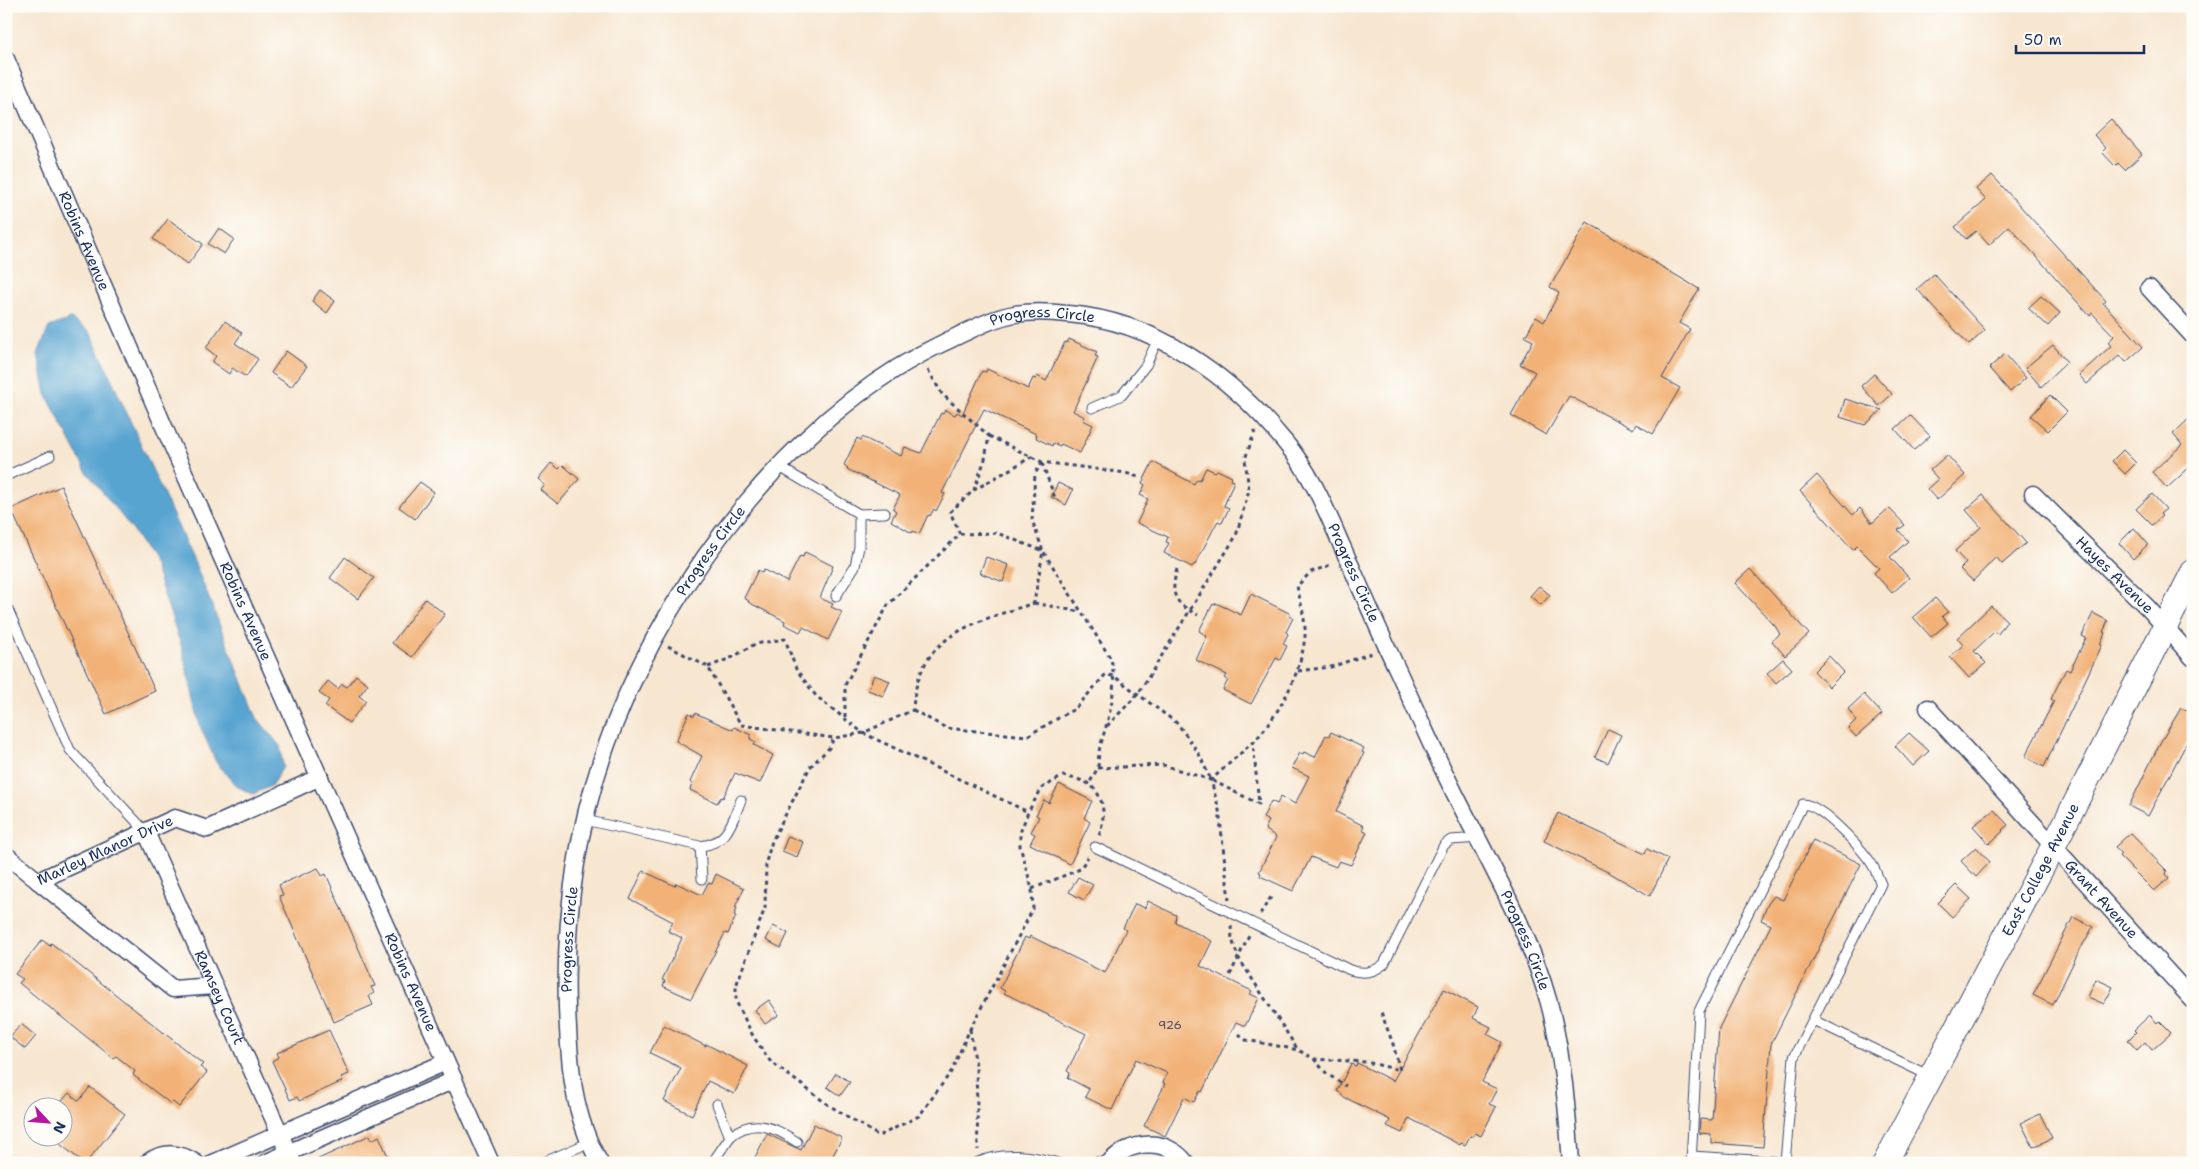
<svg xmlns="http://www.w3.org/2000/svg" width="2199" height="1169" viewBox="0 0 2199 1169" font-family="'Shantell Sans',sans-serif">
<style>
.water{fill:#58a4d1;stroke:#3a6a98}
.building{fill:#f2b277}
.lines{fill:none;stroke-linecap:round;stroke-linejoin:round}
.lane-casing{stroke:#3c4a6f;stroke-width:11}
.street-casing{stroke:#3c4a6f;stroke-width:19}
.secondary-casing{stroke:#3c4a6f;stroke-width:26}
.path{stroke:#3c4a6f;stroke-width:3;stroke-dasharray:4 4;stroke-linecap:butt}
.lane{stroke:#fff;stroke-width:9}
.street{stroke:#fff;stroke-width:16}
.secondary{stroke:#fff;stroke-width:24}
.labels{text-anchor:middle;stroke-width:4;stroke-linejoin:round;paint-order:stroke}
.number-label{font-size:12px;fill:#515064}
.street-label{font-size:15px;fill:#1b2f5e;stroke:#fdfcf7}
</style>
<rect width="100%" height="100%" fill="#fdfcf7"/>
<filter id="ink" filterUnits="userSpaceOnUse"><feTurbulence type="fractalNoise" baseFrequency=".02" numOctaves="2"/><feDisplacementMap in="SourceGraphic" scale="10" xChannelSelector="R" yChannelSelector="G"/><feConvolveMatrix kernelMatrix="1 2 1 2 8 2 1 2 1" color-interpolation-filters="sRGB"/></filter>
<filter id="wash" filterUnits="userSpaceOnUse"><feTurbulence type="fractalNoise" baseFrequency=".0096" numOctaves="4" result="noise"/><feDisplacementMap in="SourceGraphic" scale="20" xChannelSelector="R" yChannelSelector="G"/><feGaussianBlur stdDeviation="1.12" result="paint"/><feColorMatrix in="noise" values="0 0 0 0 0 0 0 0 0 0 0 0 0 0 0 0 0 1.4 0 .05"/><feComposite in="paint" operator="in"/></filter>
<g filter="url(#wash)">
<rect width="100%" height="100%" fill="#f7e6d0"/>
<polygon class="water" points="71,319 90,332 196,566 257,718 280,746 283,767 271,786 253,794 236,786 216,762 200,726 182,648 154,565 132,529 86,471 46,394 38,354 49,327"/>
<g id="blocks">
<g class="building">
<polygon points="2111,119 2142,154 2125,170 2118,163 2115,166 2102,152 2106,148 2094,135"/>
<polygon points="1992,175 2106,301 2103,303 2143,347 2126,362 2120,355 2087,384 2079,375 2111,346 2108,342 2114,336 2092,313 2090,316 2009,226 1989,245 1976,231 1966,239 1955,227 1986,200 1976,189"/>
<polygon points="168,219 203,244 188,264 153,239"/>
<polygon points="1587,222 1699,289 1679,323 1690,329 1662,378 1680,388 1653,434 1636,424 1633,429 1569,396 1546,435 1511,415 1535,372 1520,364 1533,341 1525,337 1536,317 1544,322 1559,293 1550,287"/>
<polygon points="219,228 234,239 224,254 208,244"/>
<polygon points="1934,274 1985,330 1969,345 1917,289"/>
<polygon points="320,290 335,301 327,313 312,301"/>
<polygon points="2041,296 2060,313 2048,326 2028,308"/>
<polygon points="225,321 242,333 235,343 258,359 246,377 232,368 229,374 212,362 216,356 206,348"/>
<polygon points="1069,339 1097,352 1095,356 1098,357 1073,411 1085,417 1083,420 1093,425 1080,453 1061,444 1060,446 1053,443 1052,446 1036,438 1037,435 1034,433 984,409 942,493 945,494 936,511 934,509 930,516 928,515 919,534 913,531 912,533 891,521 896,511 893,509 900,495 847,469 848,468 844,465 857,438 861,440 862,437 901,456 905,447 921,453 941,413 943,414 945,410 955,415 957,412 962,415 982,371 986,372 987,369 1028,389 1033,378 1036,379 1037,376 1046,381 1065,342 1067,343"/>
<polygon points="2053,345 2067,362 2041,387 2025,368"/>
<polygon points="286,351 307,366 291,387 271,373"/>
<polygon points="2005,354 2026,378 2010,392 1989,368"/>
<polygon points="1874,374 1892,394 1879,406 1861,386"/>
<polygon points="2050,395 2067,412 2048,431 2031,416"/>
<polygon points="1845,399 1882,410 1865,425 1840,417"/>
<polygon points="1910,415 1930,436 1914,450 1895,429"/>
<polygon points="2193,415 2193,464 2167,488 2152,472 2182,445 2173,434"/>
<polygon points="2123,450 2136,463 2125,474 2112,461"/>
<polygon points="1947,455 1965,475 1937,500 1927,489 1938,479 1930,470"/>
<polygon points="1153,462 1194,484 1197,479 1200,480 1206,468 1215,472 1217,470 1232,477 1231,480 1234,481 1224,506 1229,508 1222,523 1218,521 1215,526 1195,565 1194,564 1192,567 1164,553 1169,543 1166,542 1168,537 1137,523 1148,499 1140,495 1145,485 1142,483"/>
<polygon points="551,463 559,469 563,465 579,479 558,504 541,490 545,485 538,479"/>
<polygon points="1817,475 1853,515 1860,508 1872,523 1889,508 1905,525 1898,530 1908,541 1890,557 1909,578 1892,593 1874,573 1879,568 1857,546 1853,550 1800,491"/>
<polygon points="420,482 434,492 415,519 399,507"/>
<polygon points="1058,483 1073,490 1066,505 1051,497"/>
<polygon points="61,486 155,691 106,714 11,509"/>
<polygon points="2152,494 2166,509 2160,514 2162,516 2152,525 2136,509"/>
<polygon points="1983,495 2026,543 2002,564 1996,557 1973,581 1960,569 1966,563 1955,551 1981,527 1966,510"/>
<polygon points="2134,528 2148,544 2133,559 2119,543"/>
<polygon points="805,552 833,566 820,598 833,604 831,607 842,612 828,640 803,627 800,632 784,624 785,621 748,602 749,601 744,598 758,570 762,573 764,570 787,582 800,556 803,557"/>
<polygon points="345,557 374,578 358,599 330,578"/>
<polygon points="986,557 1009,565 1003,582 980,573"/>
<polygon points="1750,569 1809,634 1785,656 1772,641 1780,634 1775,626 1735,583"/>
<polygon points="1539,586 1550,595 1541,605 1530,596"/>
<polygon points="1251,594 1291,614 1289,616 1293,618 1286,632 1288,634 1283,644 1287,646 1280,660 1276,658 1251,704 1223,690 1228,680 1225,678 1227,675 1196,660 1207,636 1199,631 1213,604 1215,605 1216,603 1241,615"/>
<polygon points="1935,598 1948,612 1942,616 1948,623 1931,637 1913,617"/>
<polygon points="425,599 445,614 412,657 392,643"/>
<polygon points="1991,606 2007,621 1998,634 1994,632 1974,651 1986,663 1969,678 1950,657 1963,645 1957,638"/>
<polygon points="2093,613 2108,621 2103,632 2105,633 2100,644 2102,645 2044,767 2025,757 2054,701 2051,699 2066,669 2070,671 2086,638 2082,636"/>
<polygon points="1829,656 1844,672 1829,687 1814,671"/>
<polygon points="1783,659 1792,669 1776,683 1767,673"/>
<polygon points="356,675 368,684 359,696 366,701 349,723 325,706 329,700 319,693 328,681 338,689 342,684 347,687"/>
<polygon points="874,675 890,681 883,696 868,690"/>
<polygon points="1864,694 1882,714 1856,737 1848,728 1856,720 1848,709"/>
<polygon points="2181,708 2193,714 2193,731 2148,816 2129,806 2160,743"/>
<polygon points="689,713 694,716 695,713 733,730 734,727 751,735 750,739 756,742 754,745 773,755 760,783 735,773 723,798 721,797 717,803 690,790 692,784 690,782 702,756 676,741"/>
<polygon points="1608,729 1621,735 1608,763 1595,757"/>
<polygon points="1331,732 1364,748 1362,752 1364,753 1336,812 1364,826 1362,829 1367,832 1351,865 1339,861 1336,867 1311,857 1293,891 1260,876 1261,873 1259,872 1276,837 1265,829 1269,821 1263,818 1271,801 1277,804 1281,796 1295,804 1309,776 1292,768 1293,765 1300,753 1303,754 1304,752 1315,757 1326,735 1329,736"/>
<polygon points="1909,733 1929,751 1913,766 1895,746"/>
<polygon points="1059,784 1092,801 1084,818 1090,822 1070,864 1030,844 1035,834 1031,832 1039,817 1036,815 1044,800 1049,803"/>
<polygon points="1994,810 2008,825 2002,830 2003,831 1989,844 1973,826"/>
<polygon points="1558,813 1645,854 1647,849 1668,859 1650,896 1610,873 1544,841"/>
<polygon points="2130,833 2167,871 2166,874 2169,878 2154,891 2119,856 2121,854 2115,847"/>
<polygon points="788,836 803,842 797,857 782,851"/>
<polygon points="1813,840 1861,864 1771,1044 1763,1147 1711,1143 1711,1134 1699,1133 1700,1119 1712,1120 1719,1028 1771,925 1761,920 1768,904 1774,896 1783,900"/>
<polygon points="1976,847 1990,862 1976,877 1961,861"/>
<polygon points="318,868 322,876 326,874 375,986 371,987 374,993 369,996 373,1005 334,1022 279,896 283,895 279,885"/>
<polygon points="643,871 675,886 676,883 702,895 708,883 712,884 716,874 744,888 735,907 737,908 734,915 736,916 728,934 725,933 691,999 663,986 665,981 662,980 682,938 668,931 673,922 630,899"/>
<polygon points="1078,877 1093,885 1084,900 1069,892"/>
<polygon points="1956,885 1971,899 1952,917 1938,903"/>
<polygon points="1148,901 1176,915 1175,922 1212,941 1200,966 1252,991 1250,994 1259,998 1245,1026 1236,1022 1202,1092 1200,1091 1194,1102 1184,1097 1165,1136 1144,1126 1165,1084 1163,1083 1167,1073 1136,1059 1112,1110 1085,1097 1089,1089 1068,1078 1070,1073 1067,1071 1086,1034 1004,993 1005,991 1000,988 1025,937 1029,939 1030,936 1105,973 1126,930 1123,928 1135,904 1145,908"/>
<polygon points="2073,917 2093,927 2077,955 2053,1005 2033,995"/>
<polygon points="773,926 788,933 781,948 766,940"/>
<polygon points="42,940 50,946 51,943 203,1064 200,1067 207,1072 179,1107 173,1102 171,1104 133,1075 135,1071 116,1056 113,1058 19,983 23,979 15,974"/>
<polygon points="2096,979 2113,987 2104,1004 2088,997"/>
<polygon points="1444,989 1478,1007 1473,1018 1491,1027 1487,1034 1502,1042 1482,1082 1497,1089 1489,1104 1496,1107 1481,1136 1475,1133 1472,1137 1470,1136 1465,1145 1461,1143 1460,1145 1409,1118 1402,1133 1387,1126 1390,1120 1342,1096 1342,1094 1337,1091 1351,1064 1356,1066 1357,1063 1393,1081"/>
<polygon points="769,1000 779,1015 765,1024 755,1010"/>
<polygon points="2150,1015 2157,1023 2159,1021 2171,1033 2152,1050 2145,1042 2137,1050 2128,1040 2136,1032 2134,1030"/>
<polygon points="21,1024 36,1036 25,1049 10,1037"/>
<polygon points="664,1025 706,1046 706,1044 748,1066 734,1094 708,1081 692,1115 664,1101 681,1068 650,1053"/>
<polygon points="329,1030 349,1074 341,1077 343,1081 299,1101 297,1097 290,1100 272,1061 279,1057 277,1053"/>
<polygon points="836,1073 850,1082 840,1096 827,1087"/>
<polygon points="90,1087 125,1114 86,1163 84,1163 50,1136 62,1136 62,1101 69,1093 79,1101"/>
<polygon points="2040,1114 2052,1138 2033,1147 2021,1123"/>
<polygon points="814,1124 842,1138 829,1163 752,1163 767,1134 801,1150"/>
<polygon points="370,1135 372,1140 379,1136 391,1163 310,1163"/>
</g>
</g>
</g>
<g filter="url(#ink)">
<use href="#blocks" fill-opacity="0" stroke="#3c4a6f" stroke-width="1"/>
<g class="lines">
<defs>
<g id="lane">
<polyline points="1092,408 1122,395 1146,365 1158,339"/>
<polyline points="778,466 859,514 859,547 855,566 836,596"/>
<polyline points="6,476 50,456"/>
<polyline points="859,514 885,513"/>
<polyline points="6,605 70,750 146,832"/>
<path d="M 585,820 L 700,846 C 728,844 732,822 741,800"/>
<polyline points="700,846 702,879"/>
<path d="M 1095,847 L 1350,970 C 1363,974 1373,973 1384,964 L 1444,845 L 1451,840 L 1479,838"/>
<polyline points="1813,1020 1930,1076"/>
<path d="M 730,1137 C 752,1117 775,1127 797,1142"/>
<polyline points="1692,1156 1785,1162"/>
<polyline points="542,1163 588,1143"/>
<polyline points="712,1163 730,1137 717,1104"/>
<path d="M 976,1163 C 1003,1151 1030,1155 1058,1163"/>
<polyline points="1082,1163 1110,1161"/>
<path d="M 1691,1163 L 1699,1011 L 1803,804 C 1821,804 1864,851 1873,866 C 1876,871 1878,878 1881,884 L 1794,1057 L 1785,1163"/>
</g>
<g id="street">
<path id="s1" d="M 6,59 L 171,443 L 491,1163"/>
<polyline points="2149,288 2193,336"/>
<path id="s2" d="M 2033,494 L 2148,608 L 2193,658"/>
<path id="s3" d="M 1928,708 L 2193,1000"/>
<path id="s4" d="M 146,832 L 293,1163"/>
<path id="s5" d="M 6,855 L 38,881 L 175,818 L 207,829 L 320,777"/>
<polyline points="38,881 173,989 214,986"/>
<path d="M 147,1163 C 163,1151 180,1152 196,1163"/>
<polyline points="213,1163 446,1062"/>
<polyline points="265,1163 454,1080"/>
<path id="s6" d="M 600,1163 C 572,1115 569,1061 567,1007 C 564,911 579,813 615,723 C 673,574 798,411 945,342 C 967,332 991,318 1015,314 C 1032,311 1051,312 1068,314 C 1155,321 1230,375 1284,441 C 1310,471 1325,507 1341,544 C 1360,586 1378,629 1398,671 C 1416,710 1433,750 1452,788 C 1487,859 1528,927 1549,1003 C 1563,1055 1567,1109 1571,1163"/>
<path d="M 1109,1163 C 1129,1140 1167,1137 1186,1163"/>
</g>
<g id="secondary">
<path id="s7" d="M 1885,1163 L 2054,845 L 2193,572"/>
</g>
</defs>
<use href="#lane" class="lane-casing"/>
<use href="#street" class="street-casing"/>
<use href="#secondary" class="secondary-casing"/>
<g class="path">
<polyline points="928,370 942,394 989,436 985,459 974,490"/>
<polyline points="989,436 1042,462 1126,473 1138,477"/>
<path d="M 1042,462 L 1035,474 L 1032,520 L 1043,551 L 1034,603 C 973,623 917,634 913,710 L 863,733 L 834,738 L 829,748 L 810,767 L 772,841 L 766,862 L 765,908 L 736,986 L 736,1001 L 753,1036 L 770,1061 L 827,1104 L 879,1136 L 919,1116 L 951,1072 L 970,1029 L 1033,909 L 1032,889 L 1020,846 L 1020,833 L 1028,812 L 1042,788 L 1063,776 C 1071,778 1084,780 1090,785 C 1106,798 1105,818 1099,836"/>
<polyline points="1042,463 1055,498"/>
<path d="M 960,534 L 997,533 L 1043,551 L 1111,659 C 1118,691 1109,716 1100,747 C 1098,753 1099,760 1098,766 C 1096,772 1092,778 1089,784"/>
<path d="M 1177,569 C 1170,595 1174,603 1198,615"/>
<polyline points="1034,603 1081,612"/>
<polyline points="668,646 708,667 741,725 834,738"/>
<polyline points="708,667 733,657 755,644 785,639 796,669 816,696 863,733 1028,812"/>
<polyline points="1298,671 1331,667 1372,653"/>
<path d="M 913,710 L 946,728 L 1027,736 L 1076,708 L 1106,674 L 1115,677 L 1178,724 L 1198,752 L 1211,780 L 1259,804 L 1253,743 C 1279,714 1301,675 1305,636 C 1306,620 1300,601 1297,586 L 1311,572 L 1333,564"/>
<polyline points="845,717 845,685 888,605 960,534 950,512 974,490 1033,456"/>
<polyline points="1107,726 1138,694 1236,536 1249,490 1245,459 1255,431"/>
<polyline points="1098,768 1163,765 1211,780"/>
<polyline points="1032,889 1080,869 1088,857"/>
<polyline points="1229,900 1219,810 1211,780 1252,743"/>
<polyline points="1260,914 1273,894"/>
<polyline points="1231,926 1232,939 1238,957 1298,1050"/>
<polyline points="1230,975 1249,935"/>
<polyline points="970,1029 976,1066 978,1150"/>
<polyline points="1239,1034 1246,1040 1298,1050 1314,1059 1366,1062 1400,1070 1393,1044 1381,1012"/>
<polyline points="1314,1059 1327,1074 1346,1086"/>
</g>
<use href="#lane" class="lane"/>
<use href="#street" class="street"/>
<use href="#secondary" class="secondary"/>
</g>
</g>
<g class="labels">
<g class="number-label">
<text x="1170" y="1029">926</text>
</g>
<g class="street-label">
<text dy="5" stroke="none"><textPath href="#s1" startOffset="198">Robins Avenue</textPath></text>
<text dy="5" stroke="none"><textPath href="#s6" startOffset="1069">Progress Circle</textPath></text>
<text dy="5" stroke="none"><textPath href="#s6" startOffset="649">Progress Circle</textPath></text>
<text dy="5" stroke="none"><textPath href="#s6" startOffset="1502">Progress Circle</textPath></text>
<text dy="5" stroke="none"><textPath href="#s2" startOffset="115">Hayes Avenue</textPath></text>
<text dy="5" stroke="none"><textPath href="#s1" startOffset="602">Robins Avenue</textPath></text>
<text dy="5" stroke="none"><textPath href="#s5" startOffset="115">Marley Manor Drive</textPath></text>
<text dy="5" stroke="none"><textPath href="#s7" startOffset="332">East College Avenue</textPath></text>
<text dy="5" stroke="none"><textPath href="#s3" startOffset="258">Grant Avenue</textPath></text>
<text dy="5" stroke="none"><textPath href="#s6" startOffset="229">Progress Circle</textPath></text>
<text dy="5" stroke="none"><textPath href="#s6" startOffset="1908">Progress Circle</textPath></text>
<text dy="5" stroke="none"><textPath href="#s1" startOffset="1008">Robins Avenue</textPath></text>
<text dy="5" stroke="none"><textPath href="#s4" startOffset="181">Ramsey Court</textPath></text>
</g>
</g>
<rect width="2199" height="1169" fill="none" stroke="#fdfcf7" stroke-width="25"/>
<g transform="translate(48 1122) rotate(116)"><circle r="24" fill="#fdfcf7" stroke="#a3aaba"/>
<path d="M0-4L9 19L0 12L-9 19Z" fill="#b5179e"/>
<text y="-8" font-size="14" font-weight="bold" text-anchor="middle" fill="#1b2f5e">N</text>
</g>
<path d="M2016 45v8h128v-8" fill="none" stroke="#1b2f5e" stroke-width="2.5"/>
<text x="2024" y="45" font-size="15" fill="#1b2f5e" stroke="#fdfcf7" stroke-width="4" paint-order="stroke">50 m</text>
</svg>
